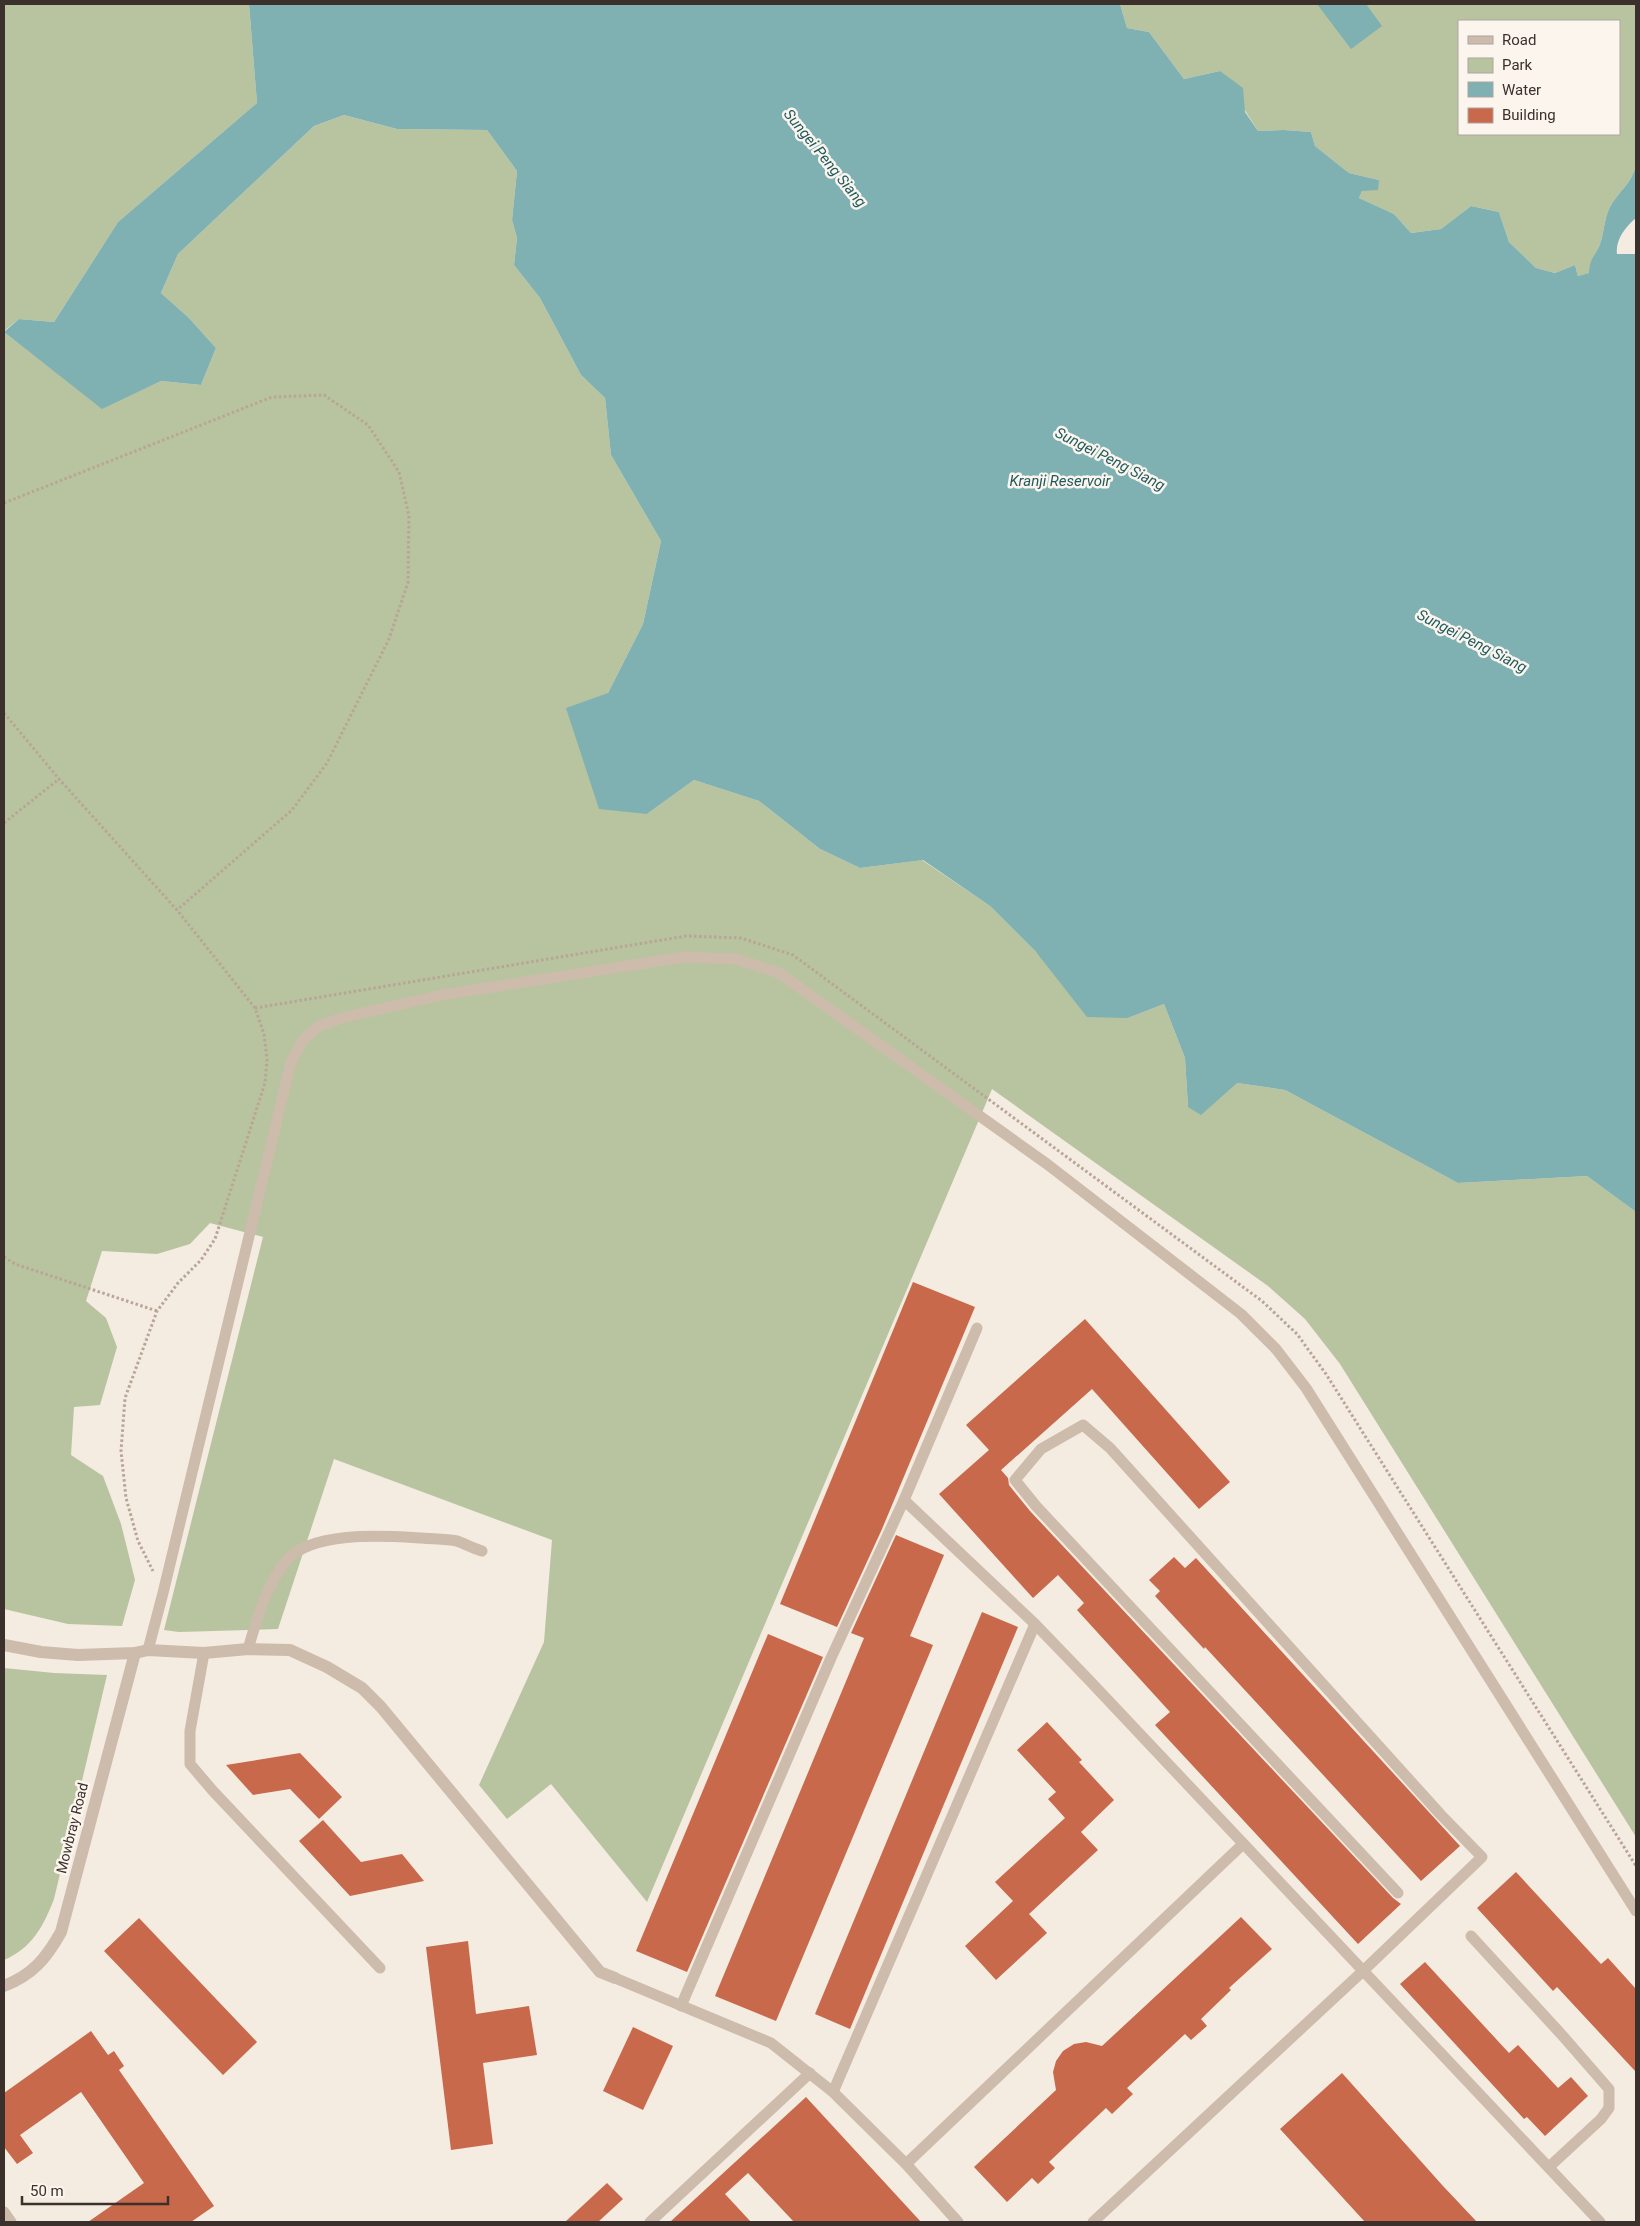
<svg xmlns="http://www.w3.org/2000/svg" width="1640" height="2226" viewBox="0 0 1640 2226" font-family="Roboto,sans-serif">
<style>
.green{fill:#b8c4a0;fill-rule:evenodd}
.water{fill:#7fb0b2}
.building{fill:#c8694b}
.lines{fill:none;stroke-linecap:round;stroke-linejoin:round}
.path{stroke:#b9a596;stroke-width:3;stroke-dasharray:2.5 2.5;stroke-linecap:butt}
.service{stroke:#cdbbac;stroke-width:11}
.minor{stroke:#cdbbac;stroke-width:12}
.labels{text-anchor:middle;stroke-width:5;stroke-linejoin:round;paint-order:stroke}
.street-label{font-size:14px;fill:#3b302b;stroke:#fbf5ee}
.water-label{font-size:15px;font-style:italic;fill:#1f5a5e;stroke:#fbf5ee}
</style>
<rect width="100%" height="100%" fill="#f4ebe1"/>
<g class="green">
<polygon points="4,4 249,4 257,103 118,222 54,322 19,319 4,331"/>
<path d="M 1120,4 L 1636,4 L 1636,166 C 1629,186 1624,186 1613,202 C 1604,214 1605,230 1600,244 C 1595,257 1590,256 1590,273 L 1578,276 L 1575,265 L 1555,273 L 1536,268 L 1509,242 L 1499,212 L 1471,206 L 1441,229 L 1411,233 L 1394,214 L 1359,198 L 1362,191 L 1379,180 L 1349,173 L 1315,146 L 1311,132 L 1284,130 L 1258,131 L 1220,71 L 1184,79 L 1149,32 L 1127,28 ZM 1459,21 L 1619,21 L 1619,134 L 1459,134 Z"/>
<polygon points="344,115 397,129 487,130 517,171 512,220 517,238 514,265 540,298 581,375 605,398 611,455 661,541 643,624 608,693 647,814 694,780 759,801 820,849 860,868 922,860 990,906 1036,952 1128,1018 1164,1004 1185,1058 1188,1107 1237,1083 1285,1090 1458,1183 1587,1176 1636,1212 1636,1837 1340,1364 1305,1319 1268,1286 992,1089 647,1902 551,1784 507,1819 479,1785 544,1642 552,1540 334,1459 278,1629 179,1632 164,1630 263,1237 210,1223 190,1244 157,1254 102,1251 86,1301 106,1318 117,1347 100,1405 74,1407 71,1455 103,1476 121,1524 135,1580 122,1626 68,1624 4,1609 4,332 102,408 161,381 201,385 216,348 189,318 161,293 178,254 314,126"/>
<path d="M 4,1668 L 54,1673 L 107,1675 L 54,1899 C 43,1927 32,1948 4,1960 Z"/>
</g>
<g class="water">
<path d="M 249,4 L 1120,4 L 1127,28 L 1149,32 L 1184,79 L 1220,71 L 1243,88 L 1245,112 L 1258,131 L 1284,130 L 1311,132 L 1315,146 L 1349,173 L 1379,180 L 1378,190 L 1362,191 L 1359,198 L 1394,214 L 1411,233 L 1441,229 L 1471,206 L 1499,212 L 1509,242 L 1536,268 L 1555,273 L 1575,265 L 1578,276 L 1589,273 C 1590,256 1595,257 1600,244 C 1605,230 1604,214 1613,202 C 1624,186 1629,186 1636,166 L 1636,218 C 1626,226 1615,240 1617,254 L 1636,254 L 1636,1212 L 1587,1176 L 1458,1183 L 1285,1090 L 1237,1083 L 1201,1115 L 1188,1107 L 1185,1058 L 1164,1004 L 1128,1018 L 1087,1017 L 1036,952 L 990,906 L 923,860 L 860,868 L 820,849 L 759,801 L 694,780 L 647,814 L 599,809 L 566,708 L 608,693 L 643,624 L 661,541 L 611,455 L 605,398 L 581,375 L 540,298 L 514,265 L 517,238 L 512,220 L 517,171 L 487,130 L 397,129 L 344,115 L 314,126 L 178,254 L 161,293 L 189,318 L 216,348 L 201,385 L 161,381 L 102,409 L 4,332 L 19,319 L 54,322 L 118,222 L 257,103 Z"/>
<polygon points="1317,4 1366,4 1382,26 1351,49"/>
</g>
<g class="building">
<polygon points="913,1282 975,1307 882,1529 837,1627 780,1604"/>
<polygon points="1085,1319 1230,1482 1199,1509 1092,1389 1001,1470 1008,1478 1009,1485 1030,1511 1393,1898 1401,1904 1358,1944 1155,1725 1170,1712 1077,1610 1084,1603 1058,1575 1033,1598 939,1494 989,1450 966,1425"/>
<polygon points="896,1535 944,1555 910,1636 933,1645 776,2021 715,1996 864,1638 851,1633"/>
<polygon points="1174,1557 1185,1568 1196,1558 1460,1846 1421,1881 1205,1647 1204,1649 1155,1596 1160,1591 1149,1580"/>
<polygon points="982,1612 1018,1627 850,2029 815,2014"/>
<polygon points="768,1634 823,1657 687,1972 636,1951"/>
<polygon points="1047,1722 1082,1760 1079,1762 1114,1800 1081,1832 1098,1850 1029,1914 1047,1933 996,1980 965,1946 1013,1901 995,1882 1065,1818 1048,1799 1056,1792 1017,1750"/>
<polygon points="300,1753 342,1797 319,1819 290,1789 253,1795 226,1765"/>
<polygon points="323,1820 361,1862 402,1854 424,1881 350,1896 299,1841"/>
<polygon points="1516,1872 1601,1964 1608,1958 1636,1989 1636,2072 1557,1987 1553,1991 1477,1908"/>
<polygon points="1241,1917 1272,1949 1229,1988 1231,1990 1201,2019 1207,2026 1191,2040 1185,2034 1127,2088 1133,2094 1112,2114 1106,2108 1049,2162 1055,2168 1038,2184 1032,2178 1007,2202 974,2167 1056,2090 1053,2072 1056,2061 1063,2051 1074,2044 1086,2042 1102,2046"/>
<polygon points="139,1918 257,2042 223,2075 104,1951"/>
<polygon points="468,1941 476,2014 529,2006 537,2055 483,2063 493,2144 451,2150 426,1947"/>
<polygon points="1425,1962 1509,2053 1518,2045 1558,2088 1571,2077 1588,2096 1545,2136 1527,2117 1524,2119 1400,1984"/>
<polygon points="633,2027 673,2046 643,2110 603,2091"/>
<polygon points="91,2031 108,2055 114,2051 124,2066 119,2070 214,2206 191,2222 88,2222 144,2183 81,2092 20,2135 33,2153 17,2164 4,2147 4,2093"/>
<polygon points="1342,2073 1443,2186 1477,2222 1365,2222 1280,2129"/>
<polygon points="806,2097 921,2222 794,2222 748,2173 725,2194 751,2222 670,2222"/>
<polygon points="607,2183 623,2199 598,2222 565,2222"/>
</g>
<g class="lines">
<g class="path">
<polyline points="4,503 272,397 324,395 368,425 399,472 409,516 408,582 389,639 327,763 292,810 177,910"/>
<polyline points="4,713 59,779 177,910 255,1008 264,1034 267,1059 265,1083 215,1239 201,1260 178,1283 157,1311 125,1398 121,1451 126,1498 138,1541 153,1571"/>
<polyline points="4,823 59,779"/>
<polyline points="255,1008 686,936 741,938 793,955 1262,1301 1297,1334 1326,1374 1636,1866"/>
<polyline points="4,1257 15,1264 157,1311"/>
</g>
<g class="service">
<polyline points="904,1500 1035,1624 1089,1680 1600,2222"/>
<path d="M 248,1649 C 257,1619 266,1586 286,1561 C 312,1530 386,1536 422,1538 C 433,1539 446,1539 457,1541 C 465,1544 473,1548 482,1551"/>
<polyline points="148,1650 163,1593 291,1062 303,1040 319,1026 345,1017 442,995 684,957 736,959 779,973 1047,1164 1241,1314 1276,1349 1306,1388 1636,1911"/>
<polyline points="204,1653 190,1731 190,1764 213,1791 380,1968"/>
<polyline points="1471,1936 1561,2034 1609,2089 1609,2108 1601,2119 1549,2167"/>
<polyline points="615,1978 771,2043 833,2092 906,2164 958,2222"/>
<polyline points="681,2006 831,1658 904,1500 977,1328"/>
<polyline points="833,2092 1035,1624"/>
<polyline points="906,2164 1243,1844"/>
<polyline points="4,2212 11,2222"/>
<polyline points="650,2222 810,2073"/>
<polyline points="1093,2222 1363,1971 1482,1857 1441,1815 1110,1448 1083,1425 1041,1449 1015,1480 1036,1506 1398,1893"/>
</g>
<g class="minor">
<polyline points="4,1645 41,1652 78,1655 135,1653 148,1650 204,1653 248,1649 290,1650 327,1667 362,1688 381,1707 600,1972 615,1978"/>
<path d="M 4,1986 C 32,1975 46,1959 61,1932 L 135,1653"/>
</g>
</g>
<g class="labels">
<g class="street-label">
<text transform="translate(72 1828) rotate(-76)" y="5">Mowbray Road</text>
</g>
<g class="water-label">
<text transform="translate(825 158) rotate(51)" y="5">Sungei Peng Siang</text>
<text transform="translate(1110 459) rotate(27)" y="5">Sungei Peng Siang</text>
<text x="1060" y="486">Kranji Reservoir</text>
<text transform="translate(1472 641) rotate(27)" y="5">Sungei Peng Siang</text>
</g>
</g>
<rect width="1640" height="2226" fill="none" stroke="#3b302b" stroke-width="10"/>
<rect x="1458" y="20" width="162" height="115" fill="#fbf5ee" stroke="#aea6a0"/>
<rect x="1468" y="36" width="25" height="8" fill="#cdbbac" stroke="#aea6a0"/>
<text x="1502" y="45" font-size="15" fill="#3b302b">Road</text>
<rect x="1468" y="58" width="25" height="15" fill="#b8c4a0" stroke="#aea6a0"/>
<text x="1502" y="70" font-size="15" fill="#3b302b">Park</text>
<rect x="1468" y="82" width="25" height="15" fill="#7fb0b2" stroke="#aea6a0"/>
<text x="1502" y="95" font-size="15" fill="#3b302b">Water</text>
<rect x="1468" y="108" width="25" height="15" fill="#c8694b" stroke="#aea6a0"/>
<text x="1502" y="120" font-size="15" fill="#3b302b">Building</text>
<path d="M22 2196v8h146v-8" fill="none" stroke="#3b302b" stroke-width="2.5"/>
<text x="30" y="2196" font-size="15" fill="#3b302b" stroke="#fbf5ee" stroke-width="4" paint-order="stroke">50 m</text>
</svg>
